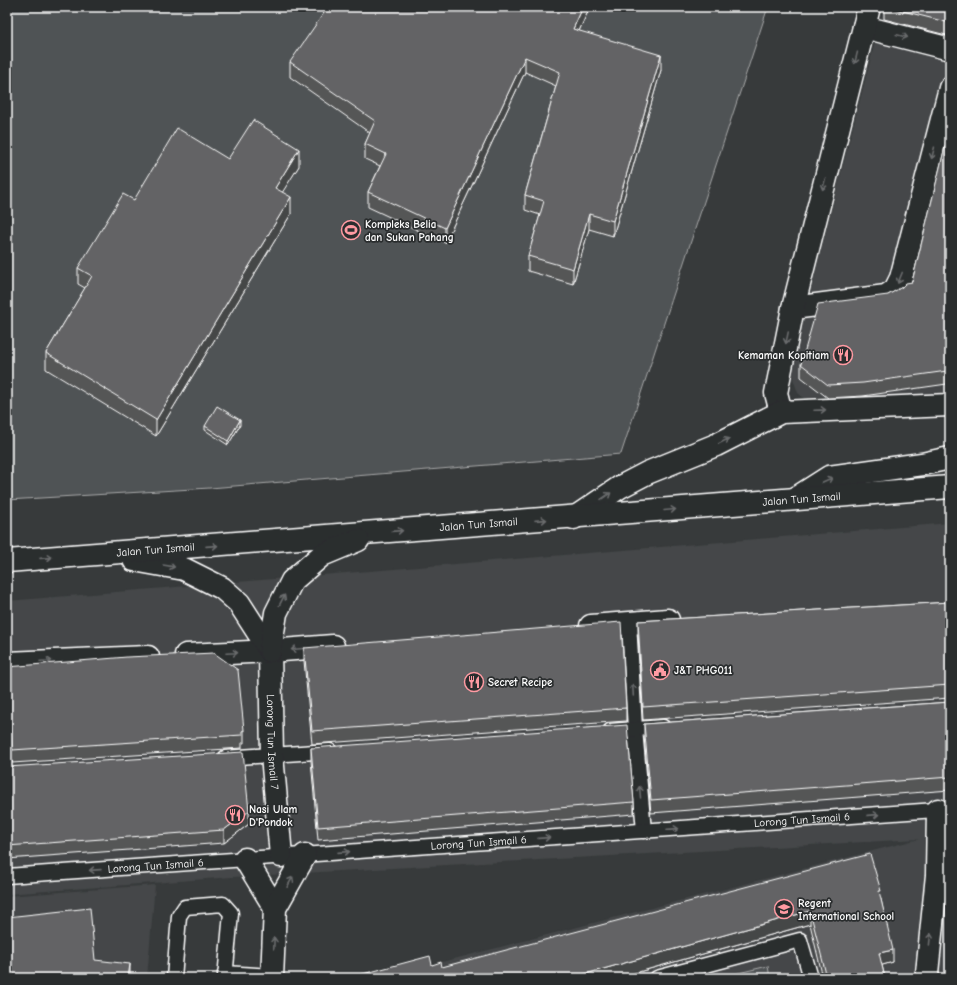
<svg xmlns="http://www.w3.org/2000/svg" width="957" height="985" viewBox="0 0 957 985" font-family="'Comic Neue',sans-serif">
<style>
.built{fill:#444748}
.green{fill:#505354;stroke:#a8a9aa}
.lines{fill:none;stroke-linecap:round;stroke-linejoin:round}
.lane-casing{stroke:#fff;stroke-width:17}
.street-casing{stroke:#fff;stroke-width:25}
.secondary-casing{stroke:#fff;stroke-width:25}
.lane{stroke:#2a2d2e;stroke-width:14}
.street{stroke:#2a2d2e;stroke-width:22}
.secondary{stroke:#2a2d2e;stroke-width:22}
.wall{fill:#555657;stroke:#fff}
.shaded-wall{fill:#454647;stroke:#fff}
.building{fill:#636465;stroke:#fff}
.oneway{stroke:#6a6c6d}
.labels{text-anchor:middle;stroke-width:3.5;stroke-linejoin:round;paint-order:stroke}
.poi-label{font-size:11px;font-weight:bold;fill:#fff;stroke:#2a2d2e;text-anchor:start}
.street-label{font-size:11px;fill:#fff;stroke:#2a2d2e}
</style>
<rect width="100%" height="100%" fill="#373a3b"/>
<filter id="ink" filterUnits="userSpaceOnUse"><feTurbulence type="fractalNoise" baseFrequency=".025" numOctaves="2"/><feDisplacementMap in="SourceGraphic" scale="8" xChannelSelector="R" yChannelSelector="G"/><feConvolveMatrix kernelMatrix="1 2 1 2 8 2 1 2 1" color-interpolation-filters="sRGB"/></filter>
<g filter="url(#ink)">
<g class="built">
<polygon points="884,7 950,7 950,389 941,393 829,407 810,404 798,393 793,379 791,365"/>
<polygon points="950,523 950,978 380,978 919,839 232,877 7,894 7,601"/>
<polygon points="155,885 147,978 7,978 7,896"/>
</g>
<g class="green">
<polygon points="7,7 768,7 621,454 210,488 7,500"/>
<polygon points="768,966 770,978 717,978"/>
</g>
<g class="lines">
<defs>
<g id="lane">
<polyline points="629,622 635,729 644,831"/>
<polyline points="610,731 663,727"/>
<polyline points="225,758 330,751"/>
<path id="s1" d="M 7,876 L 950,809"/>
<polyline points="225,973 272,976 275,978"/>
<polyline points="174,978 179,916 185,907 223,904 231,913 225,978"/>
<polyline points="657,978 800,940 811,978"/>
</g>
<g id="street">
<polyline points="864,27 950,49"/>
<polyline points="793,308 886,296 895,290 901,278 950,88"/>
<polyline points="781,412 776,393 793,308 869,7"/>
<polyline points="574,518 620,487 647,473 716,445 781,412 950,405"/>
<polyline points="591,626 668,620"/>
<path id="s2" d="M 270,651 L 272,755 L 281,856"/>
<polyline points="186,655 270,651 333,646"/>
<polyline points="7,663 148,657"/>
<polyline points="245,859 275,908"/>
<polyline points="272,978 275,908 305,855"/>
<polyline points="928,978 927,973 937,875 938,810"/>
</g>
<g id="secondary">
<polyline points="796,498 829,477 922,464 950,458"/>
<polyline points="134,560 184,569 222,588 239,603 270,651"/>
<path id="s3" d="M 7,561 L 950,487"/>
<polyline points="270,651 276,613 292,581 322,555 358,540"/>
</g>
</defs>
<use href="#lane" class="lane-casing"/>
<use href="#street" class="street-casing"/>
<use href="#secondary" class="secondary-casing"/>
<use href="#lane" class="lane"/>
<use href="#street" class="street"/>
<use href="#secondary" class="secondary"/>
</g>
<g class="wall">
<polygon points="590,7 579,31 661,70 613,236 589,229 573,284 528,271 528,256 540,215 525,210 525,195 556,86 525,72 445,243 368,207 368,192 380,166 365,159 365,144 370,133 290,77 290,62"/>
<polygon points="884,7 950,7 950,36 884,19"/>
<polygon points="950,126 947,384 863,396 828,398 801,377 801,364 888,295 912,282"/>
<polygon points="228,159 299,166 282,192 291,214 156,436 46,369 46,353 85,288 78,284 78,268 134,200"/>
<polygon points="240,425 228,445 205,430 205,426"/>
<polygon points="950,602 950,698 643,720 638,634 638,621"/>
<polygon points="304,648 626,708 626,721 312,744 304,661"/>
<polygon points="7,667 244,730 244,743 242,743 242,748 12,763 7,706"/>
<polygon points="950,702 950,790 651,813 644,737 644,724"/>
<polygon points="311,748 634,802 634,814 318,840 311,761"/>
<polygon points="7,767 249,824 224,843 7,859"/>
<polygon points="950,869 950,932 947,896 947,883"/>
<polygon points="881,899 893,962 882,965 885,978 823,978 810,924 617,978 348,978 432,965 442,967"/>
</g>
<g class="shaded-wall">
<polygon points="583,7 590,7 573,44 573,29"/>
<polygon points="661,55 661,70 613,236 613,221"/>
<polygon points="525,57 525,72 445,243 445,228"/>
<polygon points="299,149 299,166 275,204 275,188"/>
<polygon points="291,197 291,214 156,436 156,420"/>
<polygon points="589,214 589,229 573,284 573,269"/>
<polygon points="950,369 950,382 947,384 947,371"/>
<polygon points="240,420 240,425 228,445 228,441"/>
<polygon points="249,811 249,824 224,843 224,830"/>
<polygon points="810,911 810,924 617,978 571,978"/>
<polygon points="893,950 893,962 879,966 879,953"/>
<polygon points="130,964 130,978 128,978"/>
</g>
<g class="building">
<polygon points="328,7 583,7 573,29 661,55 613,221 589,214 573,269 528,256 544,201 525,195 560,72 525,57 445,228 368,192 386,154 365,144 375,121 290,62"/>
<polygon points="887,7 950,7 950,23"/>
<polygon points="253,120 299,149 275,188 291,197 156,420 46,353 92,276 78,268 123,194 134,200 177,128 228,159"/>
<polygon points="950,126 950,369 947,371 863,383 828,385 801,364 818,304 888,295 902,287 906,283 912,282"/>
<polygon points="217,406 240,420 228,441 205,426"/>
<polygon points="950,602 950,685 643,707 638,621"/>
<polygon points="621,622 626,708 312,731 304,648"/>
<polygon points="214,653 238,670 244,730 242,731 242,735 12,750 7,693 7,667 127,657"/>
<polygon points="950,702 950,777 651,800 644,724"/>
<polygon points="627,725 634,802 318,827 311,748"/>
<polygon points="243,752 249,811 224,830 7,846 7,767"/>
<polygon points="870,854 881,891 879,891 893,950 879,953 885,978 827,978 810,911 571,978 348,978 430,956 432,965 441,962 442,967"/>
<polygon points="949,869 950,869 950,919 947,883"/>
<polygon points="90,908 95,960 130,964 128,978 7,978 7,917"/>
</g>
<defs><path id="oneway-shaft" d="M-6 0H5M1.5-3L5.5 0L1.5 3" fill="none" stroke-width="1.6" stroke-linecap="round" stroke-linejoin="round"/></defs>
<g class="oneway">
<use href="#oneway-shaft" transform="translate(902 36) rotate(14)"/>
<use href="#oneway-shaft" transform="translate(856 58) rotate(104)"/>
<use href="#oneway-shaft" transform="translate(933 153) rotate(104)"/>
<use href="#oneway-shaft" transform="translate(824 184) rotate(104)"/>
<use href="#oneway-shaft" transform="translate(900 278) rotate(112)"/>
<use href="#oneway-shaft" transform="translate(787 338) rotate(102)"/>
<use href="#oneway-shaft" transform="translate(820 410) rotate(-2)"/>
<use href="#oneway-shaft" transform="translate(724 441) rotate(-27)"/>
<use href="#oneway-shaft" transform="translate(827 480) rotate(-24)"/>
<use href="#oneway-shaft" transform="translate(606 496) rotate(-34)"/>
<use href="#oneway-shaft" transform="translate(670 510) rotate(-5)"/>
<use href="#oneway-shaft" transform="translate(541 520) rotate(-4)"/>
<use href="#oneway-shaft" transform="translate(397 531) rotate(-4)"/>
<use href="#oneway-shaft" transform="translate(212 546) rotate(-4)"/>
<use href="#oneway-shaft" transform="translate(46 558) rotate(-4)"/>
<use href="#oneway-shaft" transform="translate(169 566) rotate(10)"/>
<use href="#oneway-shaft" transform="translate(282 600) rotate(-63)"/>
<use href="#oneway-shaft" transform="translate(297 649) rotate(175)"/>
<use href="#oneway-shaft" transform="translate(232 653) rotate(-3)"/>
<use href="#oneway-shaft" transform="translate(46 661) rotate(-3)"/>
<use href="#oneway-shaft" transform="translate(633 690) rotate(-93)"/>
<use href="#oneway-shaft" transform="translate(640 792) rotate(-95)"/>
<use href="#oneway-shaft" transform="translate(873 815) rotate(-4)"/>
<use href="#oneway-shaft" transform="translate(673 829) rotate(-4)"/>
<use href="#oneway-shaft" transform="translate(544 838) rotate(-4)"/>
<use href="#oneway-shaft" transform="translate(344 852) rotate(-4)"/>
<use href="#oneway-shaft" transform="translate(95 870) rotate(176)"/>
<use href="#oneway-shaft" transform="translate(290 882) rotate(-61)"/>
<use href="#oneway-shaft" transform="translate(930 939) rotate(-84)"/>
<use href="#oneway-shaft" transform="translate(274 943) rotate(-88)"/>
</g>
</g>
<defs>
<symbol id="stadium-ring" viewBox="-11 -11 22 22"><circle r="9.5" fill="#2a2d2e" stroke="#ff9aa2" stroke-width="1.5"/><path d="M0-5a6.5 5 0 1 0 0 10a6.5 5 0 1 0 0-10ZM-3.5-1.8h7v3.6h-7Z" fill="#ff9aa2"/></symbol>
<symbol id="restaurant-ring" viewBox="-11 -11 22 22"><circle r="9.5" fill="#2a2d2e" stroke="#ff9aa2" stroke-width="1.5"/><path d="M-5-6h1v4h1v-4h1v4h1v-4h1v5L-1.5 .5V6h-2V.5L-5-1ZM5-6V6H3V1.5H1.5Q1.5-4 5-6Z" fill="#ff9aa2"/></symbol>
<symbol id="civic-ring" viewBox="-11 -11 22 22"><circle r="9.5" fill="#2a2d2e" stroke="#ff9aa2" stroke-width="1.5"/><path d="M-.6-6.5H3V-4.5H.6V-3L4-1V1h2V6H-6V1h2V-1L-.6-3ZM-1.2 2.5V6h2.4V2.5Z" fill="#ff9aa2"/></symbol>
<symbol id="school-ring" viewBox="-11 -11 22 22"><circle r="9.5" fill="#2a2d2e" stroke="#ff9aa2" stroke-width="1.5"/><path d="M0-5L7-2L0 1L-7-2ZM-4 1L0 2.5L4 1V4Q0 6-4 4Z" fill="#ff9aa2"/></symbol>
</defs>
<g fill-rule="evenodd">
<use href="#stadium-ring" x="340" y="219" width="22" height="22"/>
<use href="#restaurant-ring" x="832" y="344" width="22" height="22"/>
<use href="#civic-ring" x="649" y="659" width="22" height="22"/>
<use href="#restaurant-ring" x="463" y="671" width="22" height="22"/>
<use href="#restaurant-ring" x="224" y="804" width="22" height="22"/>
<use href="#school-ring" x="773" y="898" width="22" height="22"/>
</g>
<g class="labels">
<g class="poi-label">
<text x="365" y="228">Kompleks Belia<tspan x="365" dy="13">dan Sukan Pahang</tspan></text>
<text x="829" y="359" text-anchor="end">Kemaman Kopitiam</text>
<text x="674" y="674">J&amp;T PHG011</text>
<text x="488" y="686">Secret Recipe</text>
<text x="249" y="813">Nasi Ulam<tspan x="249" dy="13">D'Pondok</tspan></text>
<text x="798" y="907">Regent<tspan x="798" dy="13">International School</tspan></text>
</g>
<g class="street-label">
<text dy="4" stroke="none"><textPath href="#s3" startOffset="797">Jalan Tun Ismail</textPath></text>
<text dy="4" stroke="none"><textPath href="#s3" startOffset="473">Jalan Tun Ismail</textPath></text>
<text dy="4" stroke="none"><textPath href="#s3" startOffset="149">Jalan Tun Ismail</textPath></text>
<text dy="4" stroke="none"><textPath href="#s2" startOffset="91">Lorong Tun Ismail 7</textPath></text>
<text dy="4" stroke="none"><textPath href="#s1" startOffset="797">Lorong Tun Ismail 6</textPath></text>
<text dy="4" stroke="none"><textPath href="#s1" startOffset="473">Lorong Tun Ismail 6</textPath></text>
<text dy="4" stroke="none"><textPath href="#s1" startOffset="149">Lorong Tun Ismail 6</textPath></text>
</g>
</g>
<rect width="957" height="985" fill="none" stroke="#2a2d2e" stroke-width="24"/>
<rect x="12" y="12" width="933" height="961" fill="none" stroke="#fff" stroke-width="1.5" filter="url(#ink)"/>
</svg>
